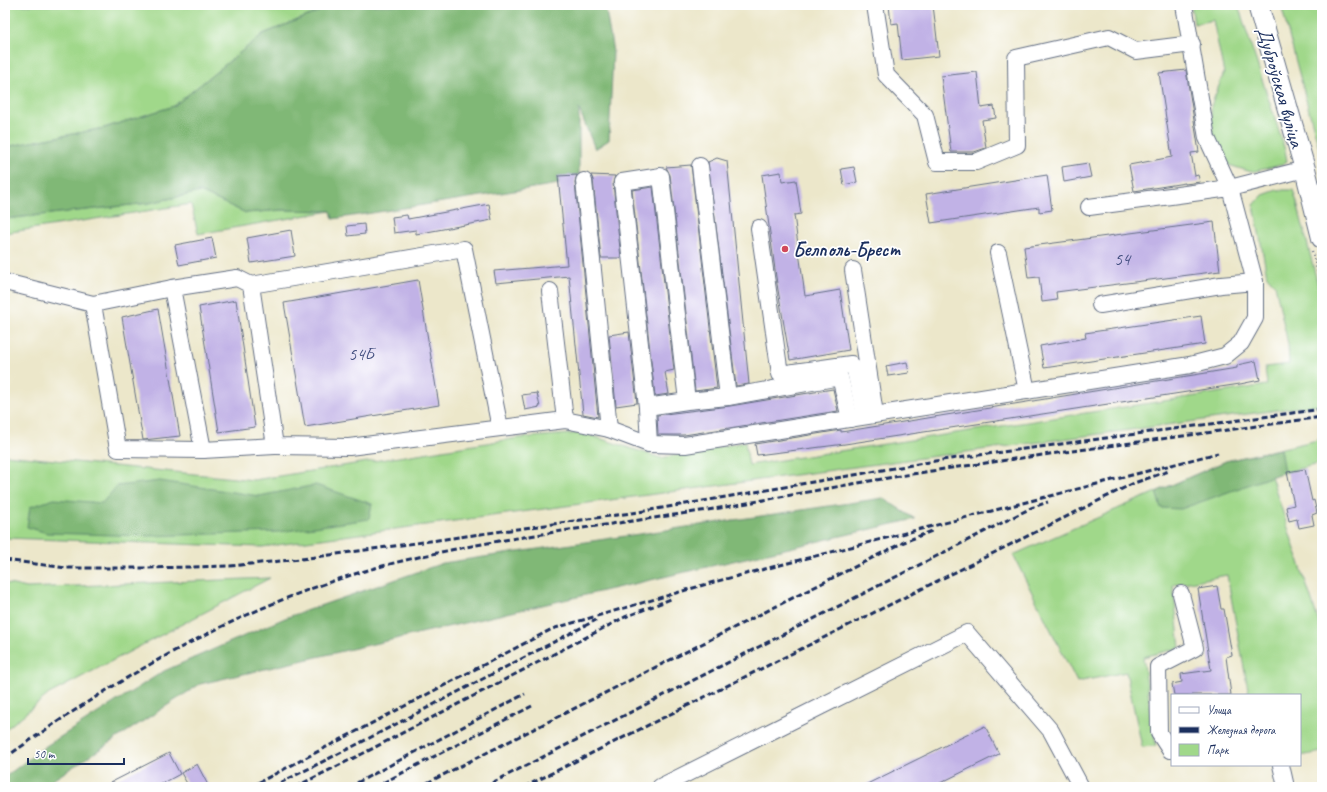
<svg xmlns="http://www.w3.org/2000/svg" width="1327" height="792" viewBox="0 0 1327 792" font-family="Caveat,sans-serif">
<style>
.green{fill:#a0d88a;stroke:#5e8474}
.forest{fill:#80b876;stroke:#4e746a}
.building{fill:#c1b2e6}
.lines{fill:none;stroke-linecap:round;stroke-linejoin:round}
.minor-casing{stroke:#646f84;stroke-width:18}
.major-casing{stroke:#646f84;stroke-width:22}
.path{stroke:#646f84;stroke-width:2.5;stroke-dasharray:1 3;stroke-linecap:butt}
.minor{stroke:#fff;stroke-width:16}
.major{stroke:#fff;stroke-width:20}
.rail{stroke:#1b2f5e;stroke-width:3;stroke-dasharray:6 3;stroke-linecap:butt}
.poi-dot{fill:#d1495b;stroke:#fff;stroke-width:1.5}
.labels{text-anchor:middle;stroke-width:3.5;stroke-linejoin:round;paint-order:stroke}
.number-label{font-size:18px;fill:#445080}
.street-label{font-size:20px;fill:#1b2f5e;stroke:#fff}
.poi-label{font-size:20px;font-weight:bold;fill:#1b2f5e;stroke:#fff;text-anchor:start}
</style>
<rect width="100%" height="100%" fill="#fff"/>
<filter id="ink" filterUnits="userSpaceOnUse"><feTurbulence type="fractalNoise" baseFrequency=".025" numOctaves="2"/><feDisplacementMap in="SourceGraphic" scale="8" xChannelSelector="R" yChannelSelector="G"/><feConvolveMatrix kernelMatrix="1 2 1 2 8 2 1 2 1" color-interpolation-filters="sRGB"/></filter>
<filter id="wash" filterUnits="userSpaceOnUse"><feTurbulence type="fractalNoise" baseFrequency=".012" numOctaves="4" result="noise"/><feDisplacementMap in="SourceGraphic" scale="16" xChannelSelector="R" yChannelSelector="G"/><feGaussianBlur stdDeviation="0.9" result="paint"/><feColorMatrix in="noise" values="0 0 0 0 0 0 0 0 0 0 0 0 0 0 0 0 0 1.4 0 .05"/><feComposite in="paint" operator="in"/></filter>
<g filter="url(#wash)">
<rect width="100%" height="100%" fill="#ece7ca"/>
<g class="green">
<polygon points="5,5 335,5 263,34 174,106 104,128 5,147"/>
<polygon points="1191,5 1238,5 1285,150 1287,161 1281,165 1251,172 1229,165 1214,149 1211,106 1224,73 1213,20 1194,24"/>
<polygon points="1281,5 1322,5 1322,160"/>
<polygon points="1277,190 1293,190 1296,199 1322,301 1322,404 262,547 5,538 5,455 254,480 518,438 583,433 661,458 745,442 749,465 1267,385 1265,367 1289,364 1288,344 1275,285 1267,276 1254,205 1263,195"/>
<polygon points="200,192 246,213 282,210 331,211 198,234 191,204 5,233 5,219 149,203"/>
<polygon points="1322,439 1322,463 1271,476 1322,632 1322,752 1300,756 1300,695 1249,695 1227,575 1173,585 1180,648 1143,657 1156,746 1142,747 1126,672 1077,682 1013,555 1226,461"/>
<polygon points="270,578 49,694 5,730 5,583 27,588"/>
</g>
<g class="forest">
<polygon points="335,5 605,5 613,52 609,140 595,149 579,109 579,175 558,176 559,184 333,219 331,211 282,210 246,213 200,192 149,203 5,219 5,147 104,128 174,106 263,34"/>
<polygon points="1280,449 1284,472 1181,509 1161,508 1156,492 1226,461"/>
<polygon points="160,481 259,496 316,485 372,504 369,519 279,532 147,536 47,533 27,527 30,507 54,499 102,503 117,486"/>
<polygon points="883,498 915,519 200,684 42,787 5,787 5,777 46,746 164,671 285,618 443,563"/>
</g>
<g id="blocks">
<g class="building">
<polygon points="889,5 933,5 939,56 902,60 898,23 891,24"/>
<polygon points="1186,70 1199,152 1191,153 1195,176 1198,175 1200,182 1185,184 1185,183 1134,191 1129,165 1172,157 1159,73"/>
<polygon points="977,72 981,108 994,106 996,118 982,120 986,148 974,152 951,152 941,76"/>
<polygon points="717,158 727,161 749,384 736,386 708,162"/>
<polygon points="1088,163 1091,177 1064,182 1062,167"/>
<polygon points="691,165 717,388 695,391 670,175 666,167"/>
<polygon points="854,167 857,182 844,185 841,169"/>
<polygon points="781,172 782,182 796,180 801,214 794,215 805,296 840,290 849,350 790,360 777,284 762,175"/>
<polygon points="577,175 575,182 598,417 583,414 569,276 496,283 494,271 567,265 558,176"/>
<polygon points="591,175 615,176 613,183 621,258 601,258 593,180"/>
<polygon points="1047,175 1052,210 1039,212 1039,207 931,223 926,194"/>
<polygon points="653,187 674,370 665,372 669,394 655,396 632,190"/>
<polygon points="489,204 492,220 416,234 416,230 394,233 392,217 407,215 408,219"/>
<polygon points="1214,222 1220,271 1056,292 1057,300 1042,302 1039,277 1028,278 1024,247"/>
<polygon points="364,224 365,234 348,236 347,226"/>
<polygon points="291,230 295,256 251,263 247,238"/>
<polygon points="212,238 216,258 179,265 175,245"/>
<polygon points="418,280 439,405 305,427 284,303"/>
<polygon points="236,300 255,427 219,432 199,307"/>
<polygon points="158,309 180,436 143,440 122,317"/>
<polygon points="1201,316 1205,344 1044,368 1040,346 1086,338 1085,333"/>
<polygon points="629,332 637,403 616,406 609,335"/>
<polygon points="1256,361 1260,380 1240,384 845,444 757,455 755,444 841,430 841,432 1237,368 1237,365"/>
<polygon points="907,362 909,373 888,376 886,366"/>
<polygon points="833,389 838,411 684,435 658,435 657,415 730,406"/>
<polygon points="537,393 540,407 525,410 522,395"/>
<polygon points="1305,469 1312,501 1314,500 1317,513 1312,515 1314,525 1299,528 1297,519 1289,521 1286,507 1294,505 1287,472"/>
<polygon points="1217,586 1221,609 1224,609 1232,655 1226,657 1231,695 1174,695 1172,684 1182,682 1181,674 1211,670 1198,589"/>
<polygon points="985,726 999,754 932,787 861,787"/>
<polygon points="169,753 180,774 156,787 102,787"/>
<polygon points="197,764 209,787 189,787 181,773"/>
</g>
</g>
</g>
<g filter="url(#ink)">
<use href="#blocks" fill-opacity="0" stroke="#646f84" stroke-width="1"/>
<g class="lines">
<defs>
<g id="minor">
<polyline points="875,5 886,75 925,115 937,162 976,162 1017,145 1016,58 1109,37 1136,51 1192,44"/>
<polyline points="700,166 728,397 840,377 850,419"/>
<polyline points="584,181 609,429"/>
<polyline points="1089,207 1230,188 1207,138 1184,5"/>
<polyline points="759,228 780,374 851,364 855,371 865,416"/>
<polyline points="998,253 1027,391"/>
<polyline points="853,270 875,414"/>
<polyline points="5,282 93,304"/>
<polyline points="251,285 237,278 172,288 203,450 275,446"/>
<polyline points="172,288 93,304 118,449 203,450"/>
<polyline points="550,291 565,420"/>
<polyline points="1100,305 1221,285 1255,282"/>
<polyline points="687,401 647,407 622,182 661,176 687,401 728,397"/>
<polyline points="647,407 649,444"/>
<polyline points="500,428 464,249 251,285 275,446 349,447 565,420 609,429 649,444 685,445 1190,365 1225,356 1241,343 1255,318 1255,282 1230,188 1305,169"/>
<polyline points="1172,750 1170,750 1159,733 1158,667 1195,648 1181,594"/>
<polyline points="1281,765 1286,787"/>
<polyline points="660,787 967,633 1051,731 1081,787"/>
</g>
<polyline id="major" points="1258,5 1305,169 1322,238"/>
</defs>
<use href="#minor" class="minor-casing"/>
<use href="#major" class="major-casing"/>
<polyline class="path" points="1312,251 1322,289"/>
<use href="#minor" class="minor"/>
<use href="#major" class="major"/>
<g class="rail">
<polyline points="5,560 67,568 148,568 230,566 301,559 639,512 935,461 1322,409"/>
<path d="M 5,758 C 127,671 259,595 406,560 C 509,535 615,525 720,508 C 792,495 865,481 938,470 C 1066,451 1194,435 1322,417"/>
<polyline points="250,787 552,629 714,582 1218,453"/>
<polyline points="272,787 354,746 596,620"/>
<polyline points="295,787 362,754 625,617 671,599"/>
<polyline points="349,787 525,694"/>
<polyline points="375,787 532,706"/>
<polyline points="419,787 751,619 904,542 932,531"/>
<polyline points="484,787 1031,508 1048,502"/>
<polyline points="524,787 1134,483 1169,471"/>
</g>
</g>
</g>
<circle class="poi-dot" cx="785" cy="249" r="4"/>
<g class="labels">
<g class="number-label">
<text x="1122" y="265">54</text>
<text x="361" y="360">54Б</text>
</g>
<g class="street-label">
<text transform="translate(1281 87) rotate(74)" y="7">Дуброўская вуліца</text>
</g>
<g class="poi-label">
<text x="793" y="256">Белполь-Брест</text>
</g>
</g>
<rect width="1327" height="792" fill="none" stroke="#fff" stroke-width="20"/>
<rect x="1171" y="694" width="130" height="72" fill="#ffffff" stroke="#a4acbf"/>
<rect x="1179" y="707" width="20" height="6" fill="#ffffff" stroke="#a4acbf"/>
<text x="1207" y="714" font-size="12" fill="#1b2f5e">Улица</text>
<rect x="1179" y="727" width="20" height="6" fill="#1b2f5e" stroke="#a4acbf"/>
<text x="1207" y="734" font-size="12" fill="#1b2f5e">Железная дорога</text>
<rect x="1179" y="744" width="20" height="12" fill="#a0d88a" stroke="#a4acbf"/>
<text x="1207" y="754" font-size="12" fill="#1b2f5e">Парк</text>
<path d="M28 758v6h96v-6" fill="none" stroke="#1b2f5e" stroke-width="2"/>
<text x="34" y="758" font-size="12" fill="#1b2f5e" stroke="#ffffff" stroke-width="3" paint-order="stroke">50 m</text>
</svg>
